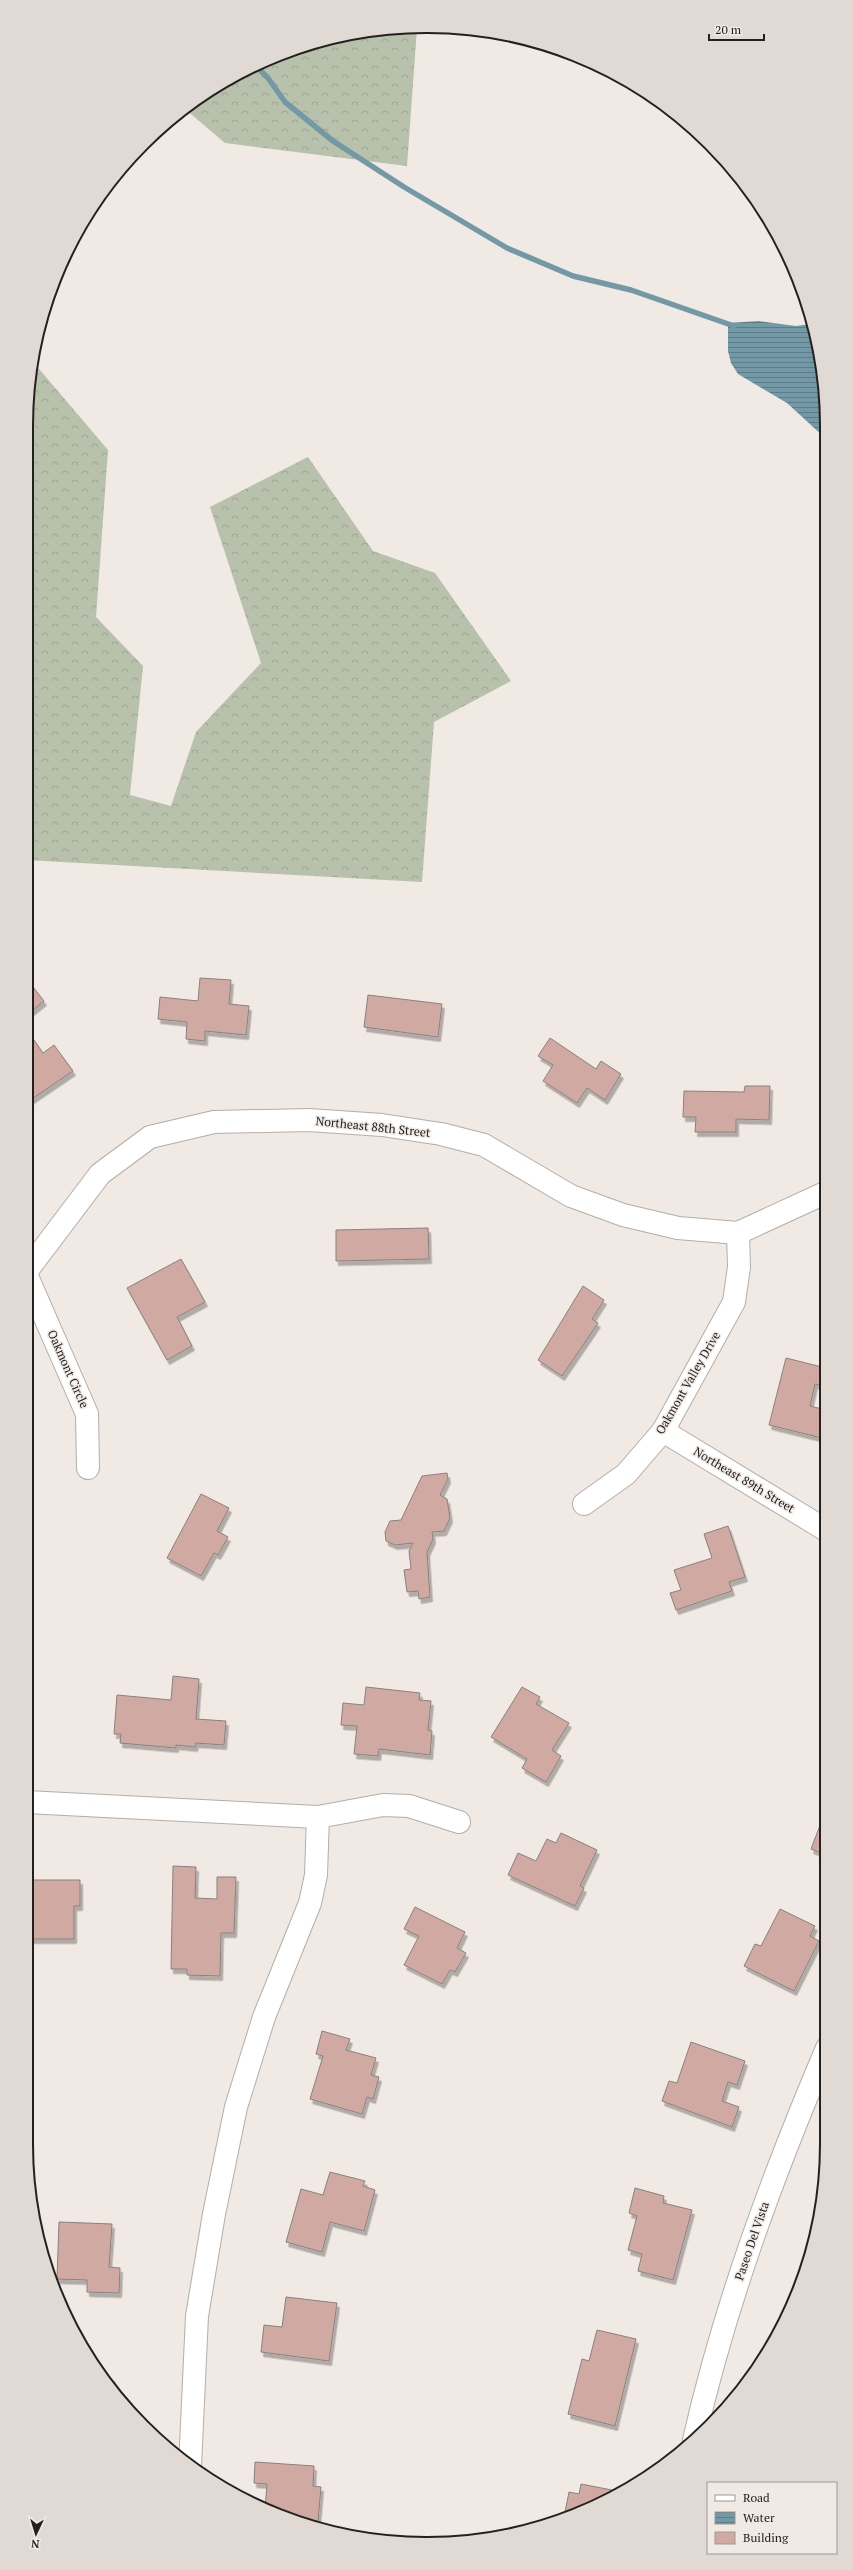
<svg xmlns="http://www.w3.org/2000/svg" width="853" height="2570" viewBox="0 0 853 2570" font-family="'PT Serif',serif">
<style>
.forest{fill:url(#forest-crowns)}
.water{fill:url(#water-rules)}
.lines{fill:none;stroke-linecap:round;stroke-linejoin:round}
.stream{stroke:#7399a7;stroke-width:5.5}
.building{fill:#d0aaa2;stroke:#89807f;filter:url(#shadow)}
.minor-casing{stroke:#b4aea9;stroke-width:24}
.minor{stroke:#fff;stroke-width:22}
.labels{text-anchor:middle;stroke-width:3;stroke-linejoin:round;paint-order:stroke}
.street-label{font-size:12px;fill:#23211f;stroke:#f0e9e4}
.rim{fill:none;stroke:#23211f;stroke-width:2}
</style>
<defs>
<pattern id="forest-crowns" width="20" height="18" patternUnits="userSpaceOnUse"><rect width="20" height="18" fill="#b8c1ab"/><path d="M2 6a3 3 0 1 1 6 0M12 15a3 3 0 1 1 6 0" fill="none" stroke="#9ea693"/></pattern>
<pattern id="water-rules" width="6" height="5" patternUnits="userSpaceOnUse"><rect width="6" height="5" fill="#7399a7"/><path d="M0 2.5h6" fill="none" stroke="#5e7c87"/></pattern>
<filter id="shadow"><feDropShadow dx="2.5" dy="4.5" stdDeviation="0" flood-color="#0004"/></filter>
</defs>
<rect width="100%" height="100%" fill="#f0e9e4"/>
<g class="forest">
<polygon points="417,28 407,166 225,143 185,109 226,80 298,47 374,29"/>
<polygon points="34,363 108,450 96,617 143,666 130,795 171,806 196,732 261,663 210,507 308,457 373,551 435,573 511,681 434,722 422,882 26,860 26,427"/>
</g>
<polygon class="water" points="759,321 796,326 810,324 824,374 824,437 787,403 738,374 731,363 728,351 728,323"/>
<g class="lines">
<polyline class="stream" points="256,66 268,78 285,102 333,141 404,187 507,248 573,276 631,290 734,326"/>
</g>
<g class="building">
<polygon points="26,978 44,1001 28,1014 26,1011"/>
<polygon points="200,978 231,980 229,1004 249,1006 246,1035 205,1031 205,1041 186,1039 187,1022 158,1019 160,997 198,1001"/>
<polygon points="368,995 442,1004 438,1037 364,1027"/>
<polygon points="550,1038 596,1069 601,1061 621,1074 605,1100 587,1088 577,1103 543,1081 553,1065 538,1056"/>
<polygon points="34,1040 43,1053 54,1045 73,1071 26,1103 26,1045"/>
<polygon points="745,1086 770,1086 769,1120 736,1119 736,1132 695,1132 696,1117 683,1117 684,1091 744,1092"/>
<polygon points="428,1228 429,1259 336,1261 336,1230"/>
<polygon points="181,1259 205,1302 177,1317 192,1346 167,1360 127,1288"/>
<polygon points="583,1286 604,1300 592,1319 598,1323 562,1376 538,1360"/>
<polygon points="786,1358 826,1368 826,1386 815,1384 810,1406 822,1409 820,1420 826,1421 826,1439 769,1425"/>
<polygon points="447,1473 448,1479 440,1495 447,1499 450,1518 444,1531 432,1532 433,1539 427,1552 430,1597 419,1599 418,1591 407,1592 404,1570 411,1569 409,1551 413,1543 395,1545 386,1541 385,1532 390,1521 401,1520 422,1476"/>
<polygon points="201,1494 229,1508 217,1531 228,1537 218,1555 214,1553 201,1576 167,1558"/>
<polygon points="728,1526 745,1577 729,1582 732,1591 676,1610 670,1593 681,1590 674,1570 712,1558 704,1534"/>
<polygon points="173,1676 199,1679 196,1719 226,1721 224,1745 196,1743 195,1747 176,1745 176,1748 120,1743 121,1734 114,1734 117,1695 171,1700"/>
<polygon points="366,1687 420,1693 419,1700 431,1701 428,1730 432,1731 430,1755 379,1749 378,1756 354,1754 357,1726 341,1725 343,1703 364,1705"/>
<polygon points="522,1687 540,1697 536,1704 569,1723 552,1750 561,1756 546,1782 522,1768 527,1759 491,1737"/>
<polygon points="822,1820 826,1822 826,1855 811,1849"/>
<polygon points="561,1833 597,1850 580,1886 584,1888 575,1906 508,1875 518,1853 536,1861 547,1839 556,1843"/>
<polygon points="173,1866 196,1867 195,1898 217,1899 217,1877 236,1877 234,1933 221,1933 220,1976 187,1975 187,1969 171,1969"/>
<polygon points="26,1873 28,1873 28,1880 80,1880 80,1906 74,1906 74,1939 26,1939"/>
<polygon points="415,1907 465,1932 457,1948 466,1953 455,1972 450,1970 442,1984 404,1965 419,1936 404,1929"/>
<polygon points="780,1909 815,1926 810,1936 819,1941 794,1991 744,1966 755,1944 761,1946"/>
<polygon points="322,2031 350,2039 346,2050 376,2058 371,2075 379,2077 373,2099 367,2097 362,2114 310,2099 323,2056 316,2054"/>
<polygon points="691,2042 745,2061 737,2085 728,2082 722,2101 739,2107 732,2127 662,2101 669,2081 677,2083"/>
<polygon points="330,2172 365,2181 363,2186 375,2190 364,2231 330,2222 322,2252 286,2242 301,2189 323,2195"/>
<polygon points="635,2188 664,2196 663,2203 692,2210 673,2280 638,2271 642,2254 628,2250 637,2216 629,2213"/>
<polygon points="59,2222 112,2224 109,2267 120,2268 119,2293 87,2292 87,2280 57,2279"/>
<polygon points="286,2297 337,2303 329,2361 261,2352 264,2325 282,2327"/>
<polygon points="597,2330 636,2339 615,2426 568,2414 582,2359 589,2361"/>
<polygon points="105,2382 115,2382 114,2393"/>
<polygon points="255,2462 314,2466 313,2486 321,2487 318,2521 289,2519 265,2509 267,2484 254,2483"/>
<polygon points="581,2484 617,2491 616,2496 564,2517 569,2492 579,2494"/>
</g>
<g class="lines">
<defs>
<g id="minor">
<polyline points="26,1272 100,1174 150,1137 214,1122 309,1120 382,1125 441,1134 484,1145 571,1196 623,1215 678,1228 738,1233 825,1193"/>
<polyline points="26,1274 87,1414 88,1468"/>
<polyline points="663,1431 826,1530"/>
<polyline points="584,1504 626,1474 663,1431 734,1302 739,1267 738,1233"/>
<polyline points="26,1802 318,1817 383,1805 409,1806 459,1822"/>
<path d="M 694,2440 C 725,2304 773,2175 827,2048"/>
<polyline points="190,2466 197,2316 214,2214 236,2107 264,2017 310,1903 316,1875 318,1817"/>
</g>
</defs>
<use href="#minor" class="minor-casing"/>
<use href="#minor" class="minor"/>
</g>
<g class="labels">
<g class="street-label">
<text transform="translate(373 1127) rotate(6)" y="4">Northeast 88th Street</text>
<text transform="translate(68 1369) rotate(66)" y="4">Oakmont Circle</text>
<text transform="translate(688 1383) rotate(-60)" y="4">Oakmont Valley Drive</text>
<text transform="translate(744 1480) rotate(31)" y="4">Northeast 89th Street</text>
<text transform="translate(752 2241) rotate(-71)" y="4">Paseo Del Vista</text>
</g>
</g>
<path d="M0 0H853V2570H0ZM426 33H427A393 393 0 0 1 820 426V2144A393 393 0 0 1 427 2537H426A393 393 0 0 1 33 2144V426A393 393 0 0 1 426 33Z" fill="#e0d9d4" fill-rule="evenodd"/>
<path class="rim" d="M426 33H427A393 393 0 0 1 820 426V2144A393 393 0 0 1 427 2537H426A393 393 0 0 1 33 2144V426A393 393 0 0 1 426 33Z"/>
<rect x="707" y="2482" width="130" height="72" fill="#f0e9e4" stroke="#9e9995"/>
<rect x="715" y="2495" width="20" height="6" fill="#ffffff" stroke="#9e9995"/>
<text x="743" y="2502" font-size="12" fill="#23211f">Road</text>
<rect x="715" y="2512" width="20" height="12" fill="url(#water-rules)" stroke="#9e9995"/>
<text x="743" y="2522" font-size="12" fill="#23211f">Water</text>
<rect x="715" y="2532" width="20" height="12" fill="#d0aaa2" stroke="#9e9995"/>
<text x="743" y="2542" font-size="12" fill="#23211f">Building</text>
<g transform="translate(36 2534) rotate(184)" stroke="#f0e9e4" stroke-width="3" paint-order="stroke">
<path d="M0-3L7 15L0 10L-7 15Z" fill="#23211f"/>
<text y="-6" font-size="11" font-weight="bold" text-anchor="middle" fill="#23211f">N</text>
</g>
<path d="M709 34v6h55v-6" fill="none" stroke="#23211f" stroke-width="2"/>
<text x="715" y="34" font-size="12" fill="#23211f" stroke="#f0e9e4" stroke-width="3" paint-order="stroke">20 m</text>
</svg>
